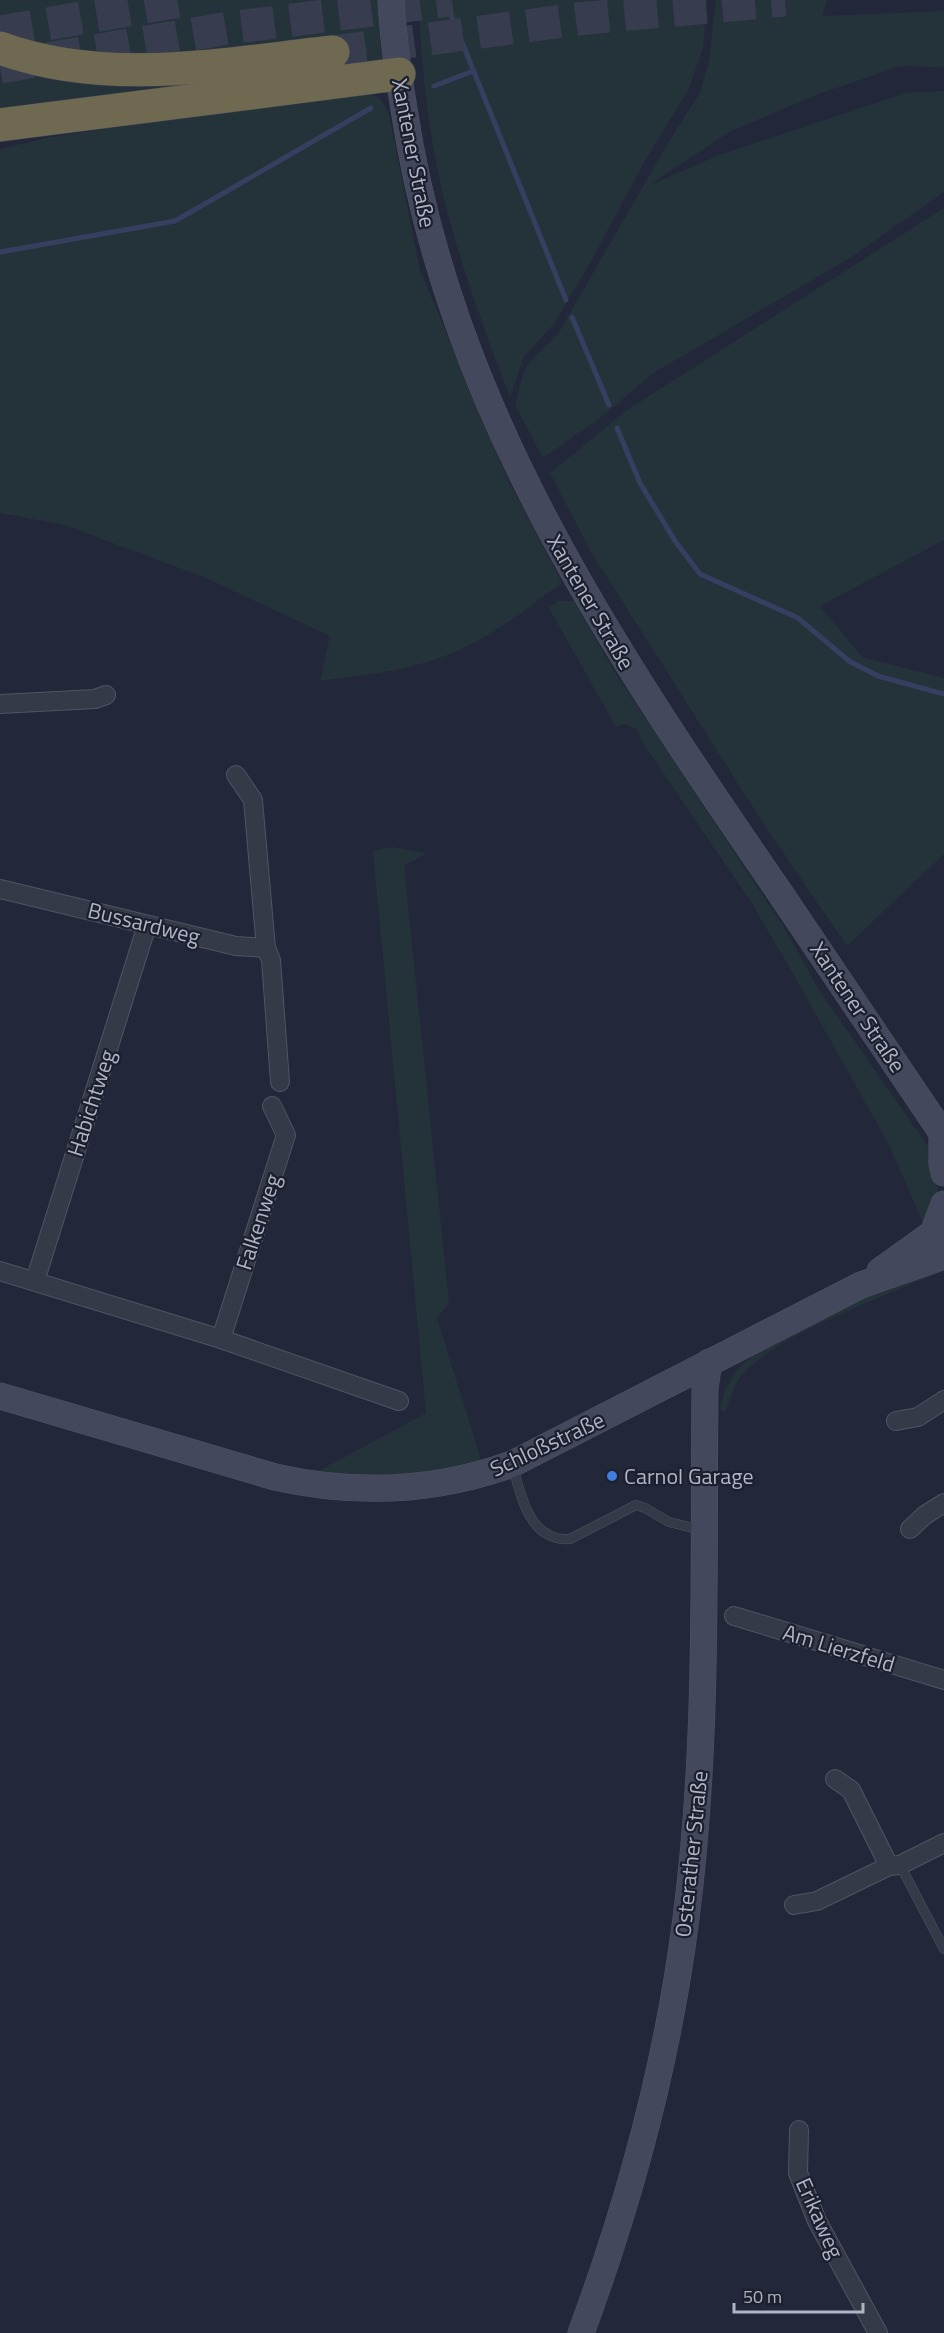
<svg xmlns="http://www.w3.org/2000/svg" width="944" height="2333" viewBox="0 0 944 2333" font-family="'Titillium Web',sans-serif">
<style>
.green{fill:#24333a}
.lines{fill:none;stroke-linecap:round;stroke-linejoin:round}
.stream{stroke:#363f60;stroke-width:5}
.highway-tunnel{stroke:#373c4e;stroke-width:33;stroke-dasharray:33 16;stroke-linecap:butt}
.lane-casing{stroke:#505464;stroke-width:10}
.street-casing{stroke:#505464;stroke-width:20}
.secondary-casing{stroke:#505464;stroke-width:27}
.highway-casing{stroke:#3d4151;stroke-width:34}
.lane{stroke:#353a49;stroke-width:9}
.street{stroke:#353a49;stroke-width:18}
.secondary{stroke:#43485c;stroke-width:26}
.highway{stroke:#6f6952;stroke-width:33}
.shop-dot{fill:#3f7fe0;stroke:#1b1f2e;stroke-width:2}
.labels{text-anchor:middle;stroke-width:4.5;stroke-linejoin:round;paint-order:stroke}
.street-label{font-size:22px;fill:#b0b4c5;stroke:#1b1f2e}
.poi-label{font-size:22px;fill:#b0b4c5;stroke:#1b1f2e;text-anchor:start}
</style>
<rect width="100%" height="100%" fill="#222739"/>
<g class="green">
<polygon points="0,0 380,0 383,58 375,65 0,119"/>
<path d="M 419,0 L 707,0 L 703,48 L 689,89 L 646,159 L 590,263 L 553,325 L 524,356 L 510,397 C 489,342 468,286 452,229 C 431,155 421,77 419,0 Z"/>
<polygon points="716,0 827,0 822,16 944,11 944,67 900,66 819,94 731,131 648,186 719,155 905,93 944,91 944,192 853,256 652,374 603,416 543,458 515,405 523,374 529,362 558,334 672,136 700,93 709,61"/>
<path d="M 360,91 L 380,98 L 389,115 L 420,270 L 509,482 L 562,583 C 527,608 492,637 452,653 C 410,671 365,675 320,681 L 330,636 L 208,579 L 65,525 L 0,513 L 0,149 L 51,137 Z"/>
<polygon points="944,208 944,540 820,606 862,657 944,678 944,854 847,946 763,823 591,552 550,473 627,410"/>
<path d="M 558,601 L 574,601 L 612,668 L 782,924 L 821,993 L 927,1145 C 942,1181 943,1191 924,1225 L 888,1143 L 795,977 L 751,902 L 643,743 L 637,729 L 624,724 L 616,727 L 549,608 Z"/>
<polygon points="393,847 427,853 404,866 449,1303 437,1318 482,1463 419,1476 373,1479 313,1474 426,1413 373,851"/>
<path d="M 944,1263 L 944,1271 C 897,1291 761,1340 737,1382 C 732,1391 729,1403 725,1413 L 720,1409 L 725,1390 L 738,1368 L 761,1349 L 823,1315 Z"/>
</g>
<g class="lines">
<g class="stream">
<polyline points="445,0 566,300"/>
<polyline points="434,86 473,71"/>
<polyline points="0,252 175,221 371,108"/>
<polyline points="572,317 609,405"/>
<polyline points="617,428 640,483 675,541 700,574 798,618 849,661 878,676 944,694"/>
</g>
<g class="highway-tunnel">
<polyline points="0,32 186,0"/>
<polyline points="333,52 577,19 785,0"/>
<polyline points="0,67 229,28 452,0"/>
</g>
<defs>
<g id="lane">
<path d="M 512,1464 C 521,1495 529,1542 570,1539 L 636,1505 L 645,1508 L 669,1522 L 701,1530"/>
<polyline points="900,1865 944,1949"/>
</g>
<g id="street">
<polyline points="0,704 95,699 106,695"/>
<polyline points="236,775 253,800 266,948"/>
<polyline points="0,889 236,946 266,948 271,960 280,1082"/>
<polyline points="0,1271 221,1339 399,1401"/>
<polyline points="35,1281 147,925"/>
<polyline points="221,1339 286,1135 272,1106"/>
<polyline points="896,1421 918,1417 944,1400"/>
<polyline points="910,1529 925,1515 944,1503"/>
<polyline points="734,1616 944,1680"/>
<polyline points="835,1779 851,1790 889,1866"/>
<polyline points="794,1905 817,1901 889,1866 900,1865 944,1843"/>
<polyline points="799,2130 798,2173 817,2221 878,2333"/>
</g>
<g id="secondary">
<path d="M 391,0 C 393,36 398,73 404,109 C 449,407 611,647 778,890 C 834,972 888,1054 944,1136"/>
<polyline points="942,1134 942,1163 944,1173"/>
<polyline points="933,1233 944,1204"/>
<polyline points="880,1271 933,1233 944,1228"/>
<path d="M 0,1396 L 275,1477 C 355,1495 435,1492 512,1464 L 861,1285 L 944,1256"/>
<path d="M 581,2333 C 631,2198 668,2061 686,1918 C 709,1742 703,1564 705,1388 L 709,1362"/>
</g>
<g id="highway">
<path d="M 0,48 C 107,87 222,64 333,52"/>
<polyline points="0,125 399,74"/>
</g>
</defs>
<use href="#lane" class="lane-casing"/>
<use href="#street" class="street-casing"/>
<use href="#secondary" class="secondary-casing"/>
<use href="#highway" class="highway-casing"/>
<use href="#lane" class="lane"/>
<use href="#street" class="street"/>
<use href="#secondary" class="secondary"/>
<use href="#highway" class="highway"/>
</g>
<circle class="shop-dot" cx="612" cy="1476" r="6"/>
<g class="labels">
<g class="street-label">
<text transform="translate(414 153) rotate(79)" y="8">Xantener Straße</text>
<text transform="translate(591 602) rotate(60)" y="8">Xantener Straße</text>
<text transform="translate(144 923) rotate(14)" y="8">Bussardweg</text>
<text transform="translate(858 1007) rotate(56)" y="8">Xantener Straße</text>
<text transform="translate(91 1103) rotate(-72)" y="8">Habichtweg</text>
<text transform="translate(258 1222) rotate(-72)" y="8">Falkenweg</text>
<text transform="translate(547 1444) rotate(-25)" y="8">Schloßstraße</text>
<text transform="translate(839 1648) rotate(17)" y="8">Am Lierzfeld</text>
<text transform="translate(691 1854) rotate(-84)" y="8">Osterather Straße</text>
<text transform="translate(820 2218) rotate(66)" y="8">Erikaweg</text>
</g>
<g class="poi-label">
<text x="624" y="1484">Carnol Garage</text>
</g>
</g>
<path d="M734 2303v9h129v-9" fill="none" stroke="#b0b4c5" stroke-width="3"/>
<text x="743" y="2303" font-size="18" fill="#b0b4c5" stroke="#1b1f2e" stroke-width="4.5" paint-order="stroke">50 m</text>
</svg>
